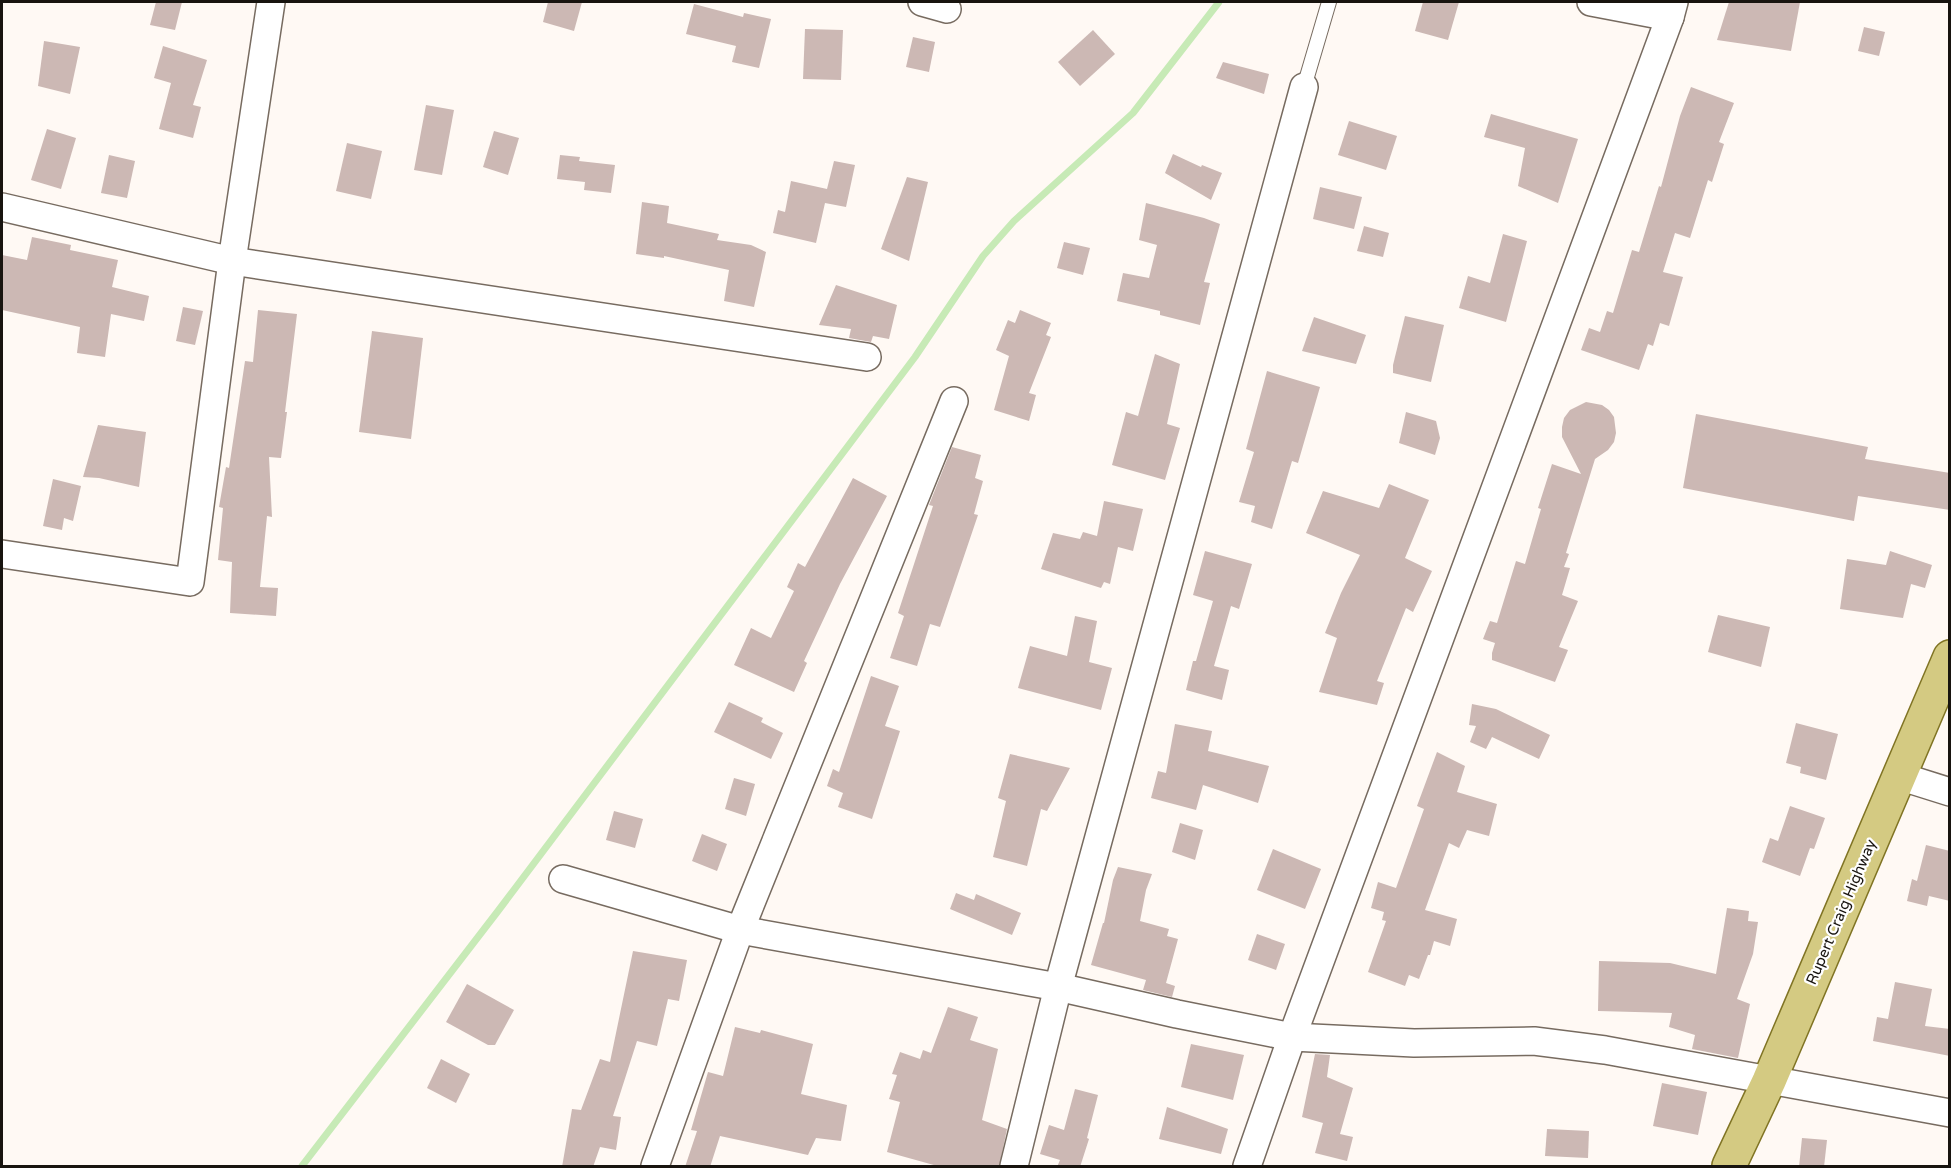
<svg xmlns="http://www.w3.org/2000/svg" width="1951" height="1168" viewBox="0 0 1951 1168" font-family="'Varela Round',sans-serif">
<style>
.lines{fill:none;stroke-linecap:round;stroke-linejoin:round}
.stream{stroke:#c7eab6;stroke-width:7}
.building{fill:#ccb8b4}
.lane-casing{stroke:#776b60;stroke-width:16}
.street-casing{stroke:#776b60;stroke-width:30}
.primary-casing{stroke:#807424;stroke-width:36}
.lane{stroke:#fff;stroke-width:14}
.street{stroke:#fff;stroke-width:27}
.primary{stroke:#d4ca82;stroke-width:33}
.labels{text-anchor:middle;stroke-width:4.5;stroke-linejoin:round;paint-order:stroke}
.street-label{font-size:15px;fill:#18140f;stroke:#fff}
</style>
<rect width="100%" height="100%" fill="#fff9f4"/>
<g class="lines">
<polyline class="stream" points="302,1166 498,911 915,357 983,256 1014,221 1133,113 1219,2"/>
</g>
<g class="building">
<polygon points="156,2 182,2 175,30 150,25"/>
<polygon points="548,2 582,2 574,31 543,22"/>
<polygon points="1423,2 1459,2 1448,40 1415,31"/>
<polygon points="1729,2 1800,2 1791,51 1717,40"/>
<polygon points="694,4 743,17 744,13 771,19 759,68 732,62 736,46 686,34"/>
<polygon points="1864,27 1885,32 1879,56 1858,51"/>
<polygon points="805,29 843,30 841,80 803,79"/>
<polygon points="1093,30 1115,54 1080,86 1058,62"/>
<polygon points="913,37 935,42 929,72 906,67"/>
<polygon points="44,41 80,47 70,94 38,86"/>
<polygon points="163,46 207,60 193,105 201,107 193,138 159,129 171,83 154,78"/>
<polygon points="1223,62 1269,74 1264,94 1216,78"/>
<polygon points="1691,87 1734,103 1719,142 1724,144 1712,182 1708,180 1690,238 1675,233 1663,272 1683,277 1669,326 1660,323 1653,346 1648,344 1639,370 1581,350 1589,328 1600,332 1607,311 1613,313 1632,250 1639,252 1659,186 1661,187 1680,116"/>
<polygon points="426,105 454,110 442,175 414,170"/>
<polygon points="1491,114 1578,139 1558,203 1518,186 1525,148 1484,137"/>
<polygon points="1349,121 1397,136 1386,170 1338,155"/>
<polygon points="47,129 76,138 61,189 31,180"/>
<polygon points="494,131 519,138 508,175 483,167"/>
<polygon points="347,143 382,151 371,199 336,191"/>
<polygon points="1173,154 1201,167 1202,165 1222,173 1211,200 1165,173"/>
<polygon points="109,155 135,161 127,198 101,193"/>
<polygon points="560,155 580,157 579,161 615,165 611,193 584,190 585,182 557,179"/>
<polygon points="834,161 855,165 846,207 825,203 816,243 773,233 778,210 785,212 791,181 827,189"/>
<polygon points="907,177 928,182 909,261 881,249"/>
<polygon points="1320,187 1362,197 1354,229 1313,219"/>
<polygon points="642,202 669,206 667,223 719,234 717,240 751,245 766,252 754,307 724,301 729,270 664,256 664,258 636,254"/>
<polygon points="1146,203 1204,218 1220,224 1204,282 1210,283 1200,325 1160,315 1160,311 1117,301 1123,273 1149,278 1157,245 1139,240"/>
<polygon points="1364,226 1389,233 1383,257 1357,251"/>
<polygon points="1503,234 1527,241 1506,322 1459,308 1468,276 1490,283"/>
<polygon points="32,237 71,245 70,250 118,260 112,287 149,296 144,321 111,314 105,357 77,353 80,327 2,310 2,255 27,260"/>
<polygon points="1064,242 1090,248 1083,275 1057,268"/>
<polygon points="836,285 897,305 889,339 873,336 871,342 849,338 851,329 819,325"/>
<polygon points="183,307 203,311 195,345 176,341"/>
<polygon points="258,310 297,314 285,412 287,412 281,458 269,457 272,517 267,516 260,587 278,588 276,616 230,613 232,562 218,560 223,508 219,507 226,467 229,468 245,361 253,362"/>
<polygon points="1020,310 1051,323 1046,335 1051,337 1029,393 1036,395 1029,421 994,410 1009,356 996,350 1008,320 1015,323"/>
<polygon points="1405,316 1444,325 1431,382 1393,373 1393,365"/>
<polygon points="1314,317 1366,335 1356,364 1302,351"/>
<polygon points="372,331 423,338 411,439 359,432"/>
<polygon points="1155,354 1180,364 1167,424 1180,428 1165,480 1112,465 1126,412 1138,416"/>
<polygon points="1267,371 1320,387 1298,463 1292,461 1272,529 1251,522 1255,506 1239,502 1254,452 1246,449"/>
<polygon points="1586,402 1602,405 1609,410 1614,417 1616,433 1614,442 1608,450 1595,459 1566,553 1569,554 1564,567 1570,568 1562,595 1578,601 1559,647 1568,650 1555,682 1492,660 1492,653 1495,643 1483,639 1490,621 1497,623 1516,561 1525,564 1541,509 1538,508 1552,464 1581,474 1562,437 1562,427 1564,418 1570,410"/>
<polygon points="1406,412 1436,421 1440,438 1435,455 1399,443"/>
<polygon points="1696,414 1868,447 1865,459 1950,473 1950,510 1858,496 1854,521 1683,488"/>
<polygon points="98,425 146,432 139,487 99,478 83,477"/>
<polygon points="952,447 981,455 975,478 983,481 974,514 978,515 940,627 930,624 917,666 890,658 904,616 898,613 933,506 929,505"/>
<polygon points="853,478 887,496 840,584 804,661 807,663 794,692 734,665 751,628 771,638 794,591 787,587 798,563 805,567"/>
<polygon points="53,479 81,486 73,521 64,518 62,530 43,526"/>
<polygon points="1389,484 1429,500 1405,558 1432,571 1413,612 1406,608 1377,681 1384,683 1377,705 1319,692 1337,638 1325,633 1341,593 1360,555 1306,533 1323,491 1379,508"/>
<polygon points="1104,501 1143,509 1133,551 1118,547 1110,584 1104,582 1101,588 1041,569 1053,533 1080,539 1083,532 1097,536"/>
<polygon points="1205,551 1252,564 1239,609 1231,606 1214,666 1229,670 1222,700 1186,690 1193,661 1196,661 1213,601 1193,595"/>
<polygon points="1890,551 1932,565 1925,588 1911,584 1903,618 1840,609 1847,559 1886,565"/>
<polygon points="1718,615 1770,627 1761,667 1708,652"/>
<polygon points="1075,616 1097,621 1089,662 1112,668 1101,710 1018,688 1030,646 1067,656"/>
<polygon points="871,676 899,686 885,726 900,731 872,819 838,807 843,793 827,786 833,769 839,772"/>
<polygon points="729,702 763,718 761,722 783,733 771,759 714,732"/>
<polygon points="1472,704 1496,709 1550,735 1539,759 1492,737 1486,749 1470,742 1476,726 1469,725"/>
<polygon points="1796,723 1838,734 1826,780 1800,773 1801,767 1786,763"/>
<polygon points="1175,724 1212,731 1208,751 1269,766 1258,803 1203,785 1196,810 1151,798 1158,771 1166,773"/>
<polygon points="1437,752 1465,766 1457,792 1497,804 1489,836 1467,830 1459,848 1449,843 1425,910 1457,919 1450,946 1434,941 1430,955 1428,955 1419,979 1409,975 1405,986 1368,972 1386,921 1382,920 1384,912 1371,908 1378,882 1396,888 1424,809 1417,806"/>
<polygon points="1010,754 1070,768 1047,811 1041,809 1027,866 993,857 1006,801 998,798"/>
<polygon points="734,778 755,784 746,816 725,809"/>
<polygon points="1790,806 1825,818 1814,849 1810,848 1800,876 1762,862 1770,838 1778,841"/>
<polygon points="614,811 643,819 635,848 606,840"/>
<polygon points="1180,823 1203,830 1195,860 1172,852"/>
<polygon points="702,834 727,844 717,871 692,861"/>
<polygon points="1926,845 1950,851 1950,901 1929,896 1927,906 1907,901 1912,879 1917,881"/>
<polygon points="1273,849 1321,869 1305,909 1257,890"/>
<polygon points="1118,867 1152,874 1146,890 1140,921 1169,929 1167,936 1178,939 1166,983 1175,986 1172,997 1143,990 1146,980 1091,965 1103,923 1104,923 1113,880"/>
<polygon points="956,893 974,900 976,894 1021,913 1012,935 950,909"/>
<polygon points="1727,908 1749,911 1748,921 1758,922 1753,954 1737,999 1750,1004 1738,1058 1692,1049 1695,1035 1669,1027 1672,1013 1598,1011 1599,961 1670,963 1716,974"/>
<polygon points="1257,934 1285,944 1276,970 1248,960"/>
<polygon points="633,951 687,960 679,1001 668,999 657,1046 637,1041 613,1116 621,1117 616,1150 600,1147 593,1167 562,1167 572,1109 581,1110 600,1059 610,1062"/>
<polygon points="1895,982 1932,989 1925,1026 1950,1029 1950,1056 1873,1041 1877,1017 1888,1019"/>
<polygon points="467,984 514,1010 495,1045 488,1045 446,1022"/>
<polygon points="948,1007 978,1017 970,1040 998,1049 982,1120 1007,1129 999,1167 941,1167 887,1152 900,1102 889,1099 897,1075 892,1074 900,1052 920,1059 923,1050 931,1053"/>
<polygon points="735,1027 760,1033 761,1030 813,1044 801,1094 847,1105 841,1141 816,1138 808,1155 720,1136 710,1167 685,1167 697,1131 691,1130 708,1072 723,1076"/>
<polygon points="1191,1044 1244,1055 1233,1100 1181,1087"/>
<polygon points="1315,1054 1330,1055 1327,1077 1353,1088 1340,1134 1353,1137 1347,1161 1315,1153 1323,1123 1302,1117"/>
<polygon points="441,1059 470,1074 456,1103 427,1088"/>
<polygon points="1662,1083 1707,1092 1698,1135 1653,1126"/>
<polygon points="1075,1089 1098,1095 1087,1138 1089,1139 1080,1167 1057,1167 1060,1160 1040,1154 1049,1125 1064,1130"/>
<polygon points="1167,1107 1228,1129 1221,1154 1159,1139"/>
<polygon points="1547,1129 1589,1131 1588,1158 1545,1156"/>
<polygon points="1802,1138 1827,1140 1824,1167 1799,1167"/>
</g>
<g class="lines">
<defs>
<polyline id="lane" points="1304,87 1329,2"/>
<g id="street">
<polyline points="922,2 947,9"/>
<polyline points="1591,2 1670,17"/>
<polyline points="2,207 232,261 867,357"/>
<polyline points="2,554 190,582 232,261 271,2"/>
<polyline points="1899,776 1950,792"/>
<polyline points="563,879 740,930 1058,987 1177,1014 1292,1037 1414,1043 1534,1041 1605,1050 1950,1113"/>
<polyline points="655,1166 740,930 954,401"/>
<polyline points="1014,1166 1058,987 1304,87"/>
<polyline points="1247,1166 1292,1037 1670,17 1674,2"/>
</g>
<polyline id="primary" points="1729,1166 1769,1081 1950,657"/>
</defs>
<use href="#lane" class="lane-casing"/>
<use href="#street" class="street-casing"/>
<use href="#primary" class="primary-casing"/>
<use href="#lane" class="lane"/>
<use href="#street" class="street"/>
<use href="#primary" class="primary"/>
</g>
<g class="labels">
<g class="street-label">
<text transform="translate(1841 912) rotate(-67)" y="5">Rupert Craig Highway</text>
</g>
</g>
<rect width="1951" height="1168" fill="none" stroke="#18140f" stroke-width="6"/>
</svg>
